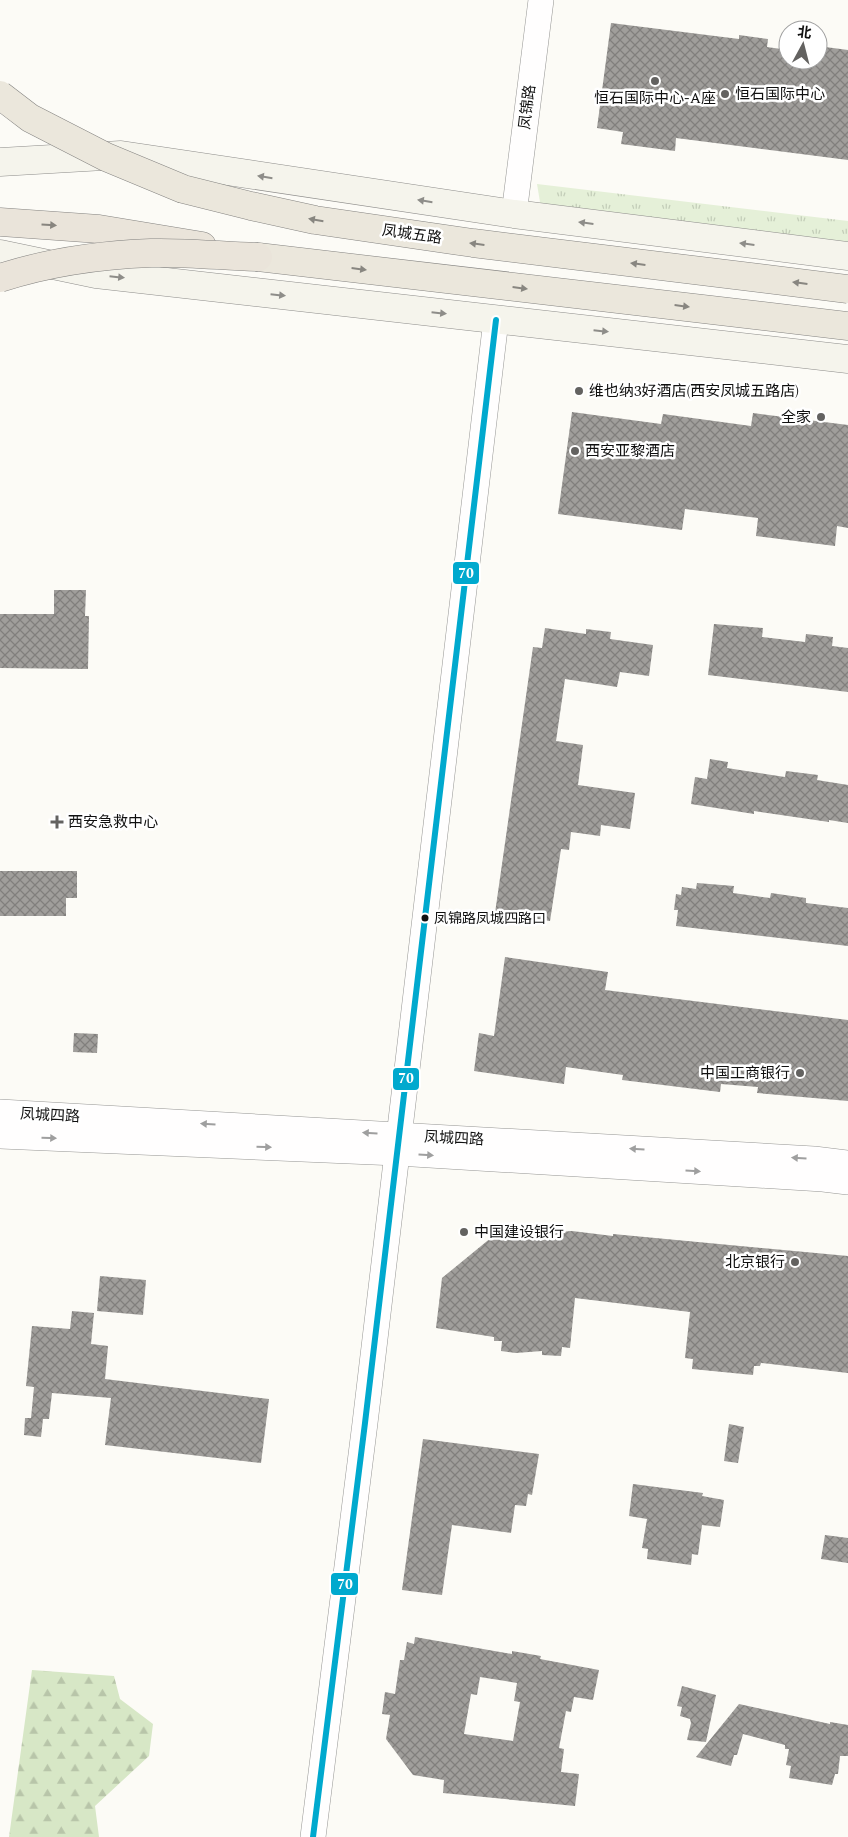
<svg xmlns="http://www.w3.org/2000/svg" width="848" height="1837" viewBox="0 0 848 1837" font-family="Spectral,'Noto Sans SC',serif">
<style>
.forest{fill:url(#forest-firs)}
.park{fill:url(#park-tufts)}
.building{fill:url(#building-cross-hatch);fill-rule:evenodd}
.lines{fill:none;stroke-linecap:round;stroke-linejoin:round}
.tertiary-casing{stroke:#969694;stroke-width:26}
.secondary-casing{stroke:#8d8c8a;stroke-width:29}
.primary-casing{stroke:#848381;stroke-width:29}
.trunk-casing{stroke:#848381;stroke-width:29}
.tertiary{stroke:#fffefe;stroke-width:25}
.secondary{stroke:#f5f4ec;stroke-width:28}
.primary{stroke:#ebe7dc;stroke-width:28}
.trunk{stroke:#eae4da;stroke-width:28}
.primary-bridge-casing{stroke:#848381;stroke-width:29;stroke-linecap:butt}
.trunk-bridge-casing{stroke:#848381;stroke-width:29;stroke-linecap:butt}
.primary-bridge{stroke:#ebe7dc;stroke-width:28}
.trunk-bridge{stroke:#eae4da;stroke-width:28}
.bus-1-casing{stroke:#fff;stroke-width:10}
.bus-1{stroke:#00a9ce;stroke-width:6}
.oneway{fill:#8e8d89}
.oneway2{fill:#888680}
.oneway3{fill:#88857f}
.oneway4{fill:#9f9f9f}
.poi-dot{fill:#636260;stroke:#fff;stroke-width:2}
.bus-dot{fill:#101010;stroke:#fff;stroke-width:2}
.labels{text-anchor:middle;stroke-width:5;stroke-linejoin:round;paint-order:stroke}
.bus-label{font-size:14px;fill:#101010;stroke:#fff;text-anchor:start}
.poi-label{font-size:15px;fill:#101010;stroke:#fff;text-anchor:start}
.street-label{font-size:15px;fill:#101010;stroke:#fff}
.line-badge{stroke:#fff;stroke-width:2}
.badge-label{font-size:14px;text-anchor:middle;font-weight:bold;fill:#fff}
</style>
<defs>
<pattern id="forest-firs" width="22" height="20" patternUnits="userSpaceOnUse" patternTransform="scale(1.25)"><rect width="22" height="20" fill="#d7e7c6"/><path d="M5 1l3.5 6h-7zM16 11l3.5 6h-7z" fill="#b8c5a9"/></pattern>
<pattern id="park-tufts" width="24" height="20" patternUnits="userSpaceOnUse" patternTransform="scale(1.25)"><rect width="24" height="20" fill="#e5f0d8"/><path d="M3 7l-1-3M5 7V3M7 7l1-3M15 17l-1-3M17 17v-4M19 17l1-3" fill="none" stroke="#c3cdb8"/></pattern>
<pattern id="building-cross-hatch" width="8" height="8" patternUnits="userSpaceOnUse" patternTransform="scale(1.25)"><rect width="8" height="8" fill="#a09e9b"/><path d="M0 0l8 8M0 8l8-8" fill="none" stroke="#817f7d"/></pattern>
</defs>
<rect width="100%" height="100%" fill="#fcfbf6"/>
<polygon class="forest" points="32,1670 114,1676 120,1699 153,1724 149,1756 95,1806 99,1837 9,1837"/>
<polygon class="park" points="537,184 848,221 848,266 551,223 540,202"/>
<g class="building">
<polygon points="611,23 739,39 739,35 768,39 767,47 788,50 788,60 818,60 818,46 848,50 848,160 676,138 675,151 621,144 623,132 597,128"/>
<polygon points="572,412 661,424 663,414 751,426 753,413 848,425 848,528 837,526 835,546 756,536 758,518 685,509 682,530 558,514"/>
<polygon points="54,590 86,590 85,616 89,616 88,669 0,668 0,614 54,614"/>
<polygon points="714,624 763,628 762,637 805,642 806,634 833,637 832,646 848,648 848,692 708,675"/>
<polygon points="545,628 586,634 586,629 611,632 610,639 653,645 649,676 620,672 617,687 565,679 556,741 583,745 578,785 635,793 630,829 601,825 600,836 571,832 569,850 561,849 550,921 495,913 533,647 542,648"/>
<polygon points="710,759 728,762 727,768 785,777 786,771 818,775 817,780 848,785 848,823 829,820 829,822 754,811 754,814 691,804 695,777 707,779"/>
<polygon points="0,871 77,871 77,898 66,898 66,916 0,916"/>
<polygon points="697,883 734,886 733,893 770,898 771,893 806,898 806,903 848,908 848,946 676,926 678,910 674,910 676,894 681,895 682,887 696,889"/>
<polygon points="505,957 608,972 605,990 848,1020 848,1101 757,1093 758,1087 721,1084 720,1092 622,1080 623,1075 566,1067 564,1084 474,1071 479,1033 494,1036"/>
<polygon points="74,1033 98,1034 97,1053 73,1052"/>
<polygon points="572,1231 613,1236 613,1234 848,1256 848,1373 761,1363 760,1366 754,1366 753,1375 692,1369 693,1359 685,1358 690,1312 575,1298 570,1348 562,1347 561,1356 542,1355 542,1351 516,1353 501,1351 502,1341 494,1341 494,1337 436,1328 442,1278 492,1237"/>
<polygon points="100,1276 146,1280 143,1315 97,1311"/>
<polygon points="72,1311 94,1313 91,1344 108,1346 105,1379 269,1399 261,1463 105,1445 111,1398 52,1393 49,1419 43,1419 41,1437 24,1435 25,1418 31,1418 34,1387 26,1386 32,1326 70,1329"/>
<polygon points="729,1424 744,1427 738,1463 724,1461"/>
<polygon points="423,1439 539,1454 532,1495 528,1494 526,1506 515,1505 511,1533 452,1525 442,1595 402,1590"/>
<polygon points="633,1484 703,1493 702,1496 724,1500 720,1527 702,1525 698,1555 692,1554 691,1565 647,1559 648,1549 642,1548 647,1519 629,1516"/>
<polygon points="825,1535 848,1538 848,1563 821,1559"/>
<path d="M 415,1637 L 512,1654 L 512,1651 L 541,1656 L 540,1659 L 599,1670 L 593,1700 L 574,1697 L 571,1712 L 566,1711 L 559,1748 L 564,1749 L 561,1772 L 579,1774 L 575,1806 L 443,1793 L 444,1780 L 413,1775 L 386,1739 L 390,1715 L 382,1714 L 385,1692 L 395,1694 L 400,1660 L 404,1660 L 407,1642 L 414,1644 ZM 480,1677 L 517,1683 L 514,1701 L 520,1702 L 513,1741 L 464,1734 L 471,1694 L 477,1695 Z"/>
<polygon points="682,1686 716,1695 706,1742 687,1740 691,1723 690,1719 680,1716 682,1707 677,1706"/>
<polygon points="739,1704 830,1724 830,1722 848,1725 848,1756 840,1756 838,1774 835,1774 832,1785 789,1778 791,1766 786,1765 789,1749 785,1749 785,1745 743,1734 737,1755 734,1755 731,1766 696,1757"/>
</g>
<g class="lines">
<defs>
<g id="tertiary">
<polyline points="514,214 541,0"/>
<polyline points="0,1112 814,1159 848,1163"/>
<polyline points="0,1136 397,1153 823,1179 848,1182"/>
<polyline points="313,1837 365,1423 496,320"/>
</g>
<g id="secondary">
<polyline points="0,162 121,155 514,214 848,256"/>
<polyline points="0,254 96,274 848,359"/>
</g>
<polyline id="primary" points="258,257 848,326"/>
<polyline id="trunk" points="0,222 99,229 202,246"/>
</defs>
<use href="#tertiary" class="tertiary-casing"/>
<use href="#secondary" class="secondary-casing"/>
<use href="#primary" class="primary-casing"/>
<use href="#trunk" class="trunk-casing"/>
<use href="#tertiary" class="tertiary"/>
<use href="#secondary" class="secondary"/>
<use href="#primary" class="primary"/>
<use href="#trunk" class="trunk"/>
<defs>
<polyline id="primary-bridge" points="0,95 30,118 106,157 183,189 251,206 315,220 473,243 848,289"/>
<path id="trunk-bridge" d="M 0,278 C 49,262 99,255 151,253 C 186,252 223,256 258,257"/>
</defs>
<use href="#primary-bridge" class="primary-bridge-casing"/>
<use href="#trunk-bridge" class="trunk-bridge-casing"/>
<use href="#primary-bridge" class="primary-bridge"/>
<use href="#trunk-bridge" class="trunk-bridge"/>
<defs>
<polyline id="bus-1" points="313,1837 365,1423 496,320"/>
</defs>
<use href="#bus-1" class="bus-1-casing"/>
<use href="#bus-1" class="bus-1"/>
</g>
<defs><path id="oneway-solid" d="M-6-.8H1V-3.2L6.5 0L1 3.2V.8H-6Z" transform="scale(1.25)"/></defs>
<g class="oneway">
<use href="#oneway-solid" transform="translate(265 177) rotate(-171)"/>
<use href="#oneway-solid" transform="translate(425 201) rotate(-171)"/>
<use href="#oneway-solid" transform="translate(586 223) rotate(-173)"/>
<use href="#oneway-solid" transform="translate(747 244) rotate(-173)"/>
<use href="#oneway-solid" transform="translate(117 277) rotate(6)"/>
<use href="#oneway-solid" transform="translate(278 295) rotate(6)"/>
<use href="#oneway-solid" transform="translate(439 313) rotate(6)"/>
<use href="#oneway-solid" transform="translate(601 331) rotate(6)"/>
</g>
<g class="oneway2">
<use href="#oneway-solid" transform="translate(316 220) rotate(-170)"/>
<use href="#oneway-solid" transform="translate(477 244) rotate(-173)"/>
<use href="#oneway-solid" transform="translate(638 264) rotate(-173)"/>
<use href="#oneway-solid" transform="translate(359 269) rotate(7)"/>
<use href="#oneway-solid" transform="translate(800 283) rotate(-173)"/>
<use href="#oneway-solid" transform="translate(520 288) rotate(7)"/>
<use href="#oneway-solid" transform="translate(682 306) rotate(7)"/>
</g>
<use class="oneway3" href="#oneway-solid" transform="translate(49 225) rotate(4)"/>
<g class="oneway4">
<use href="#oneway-solid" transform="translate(208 1124) rotate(-177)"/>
<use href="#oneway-solid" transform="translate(370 1133) rotate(-177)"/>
<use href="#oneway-solid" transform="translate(49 1138) rotate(2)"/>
<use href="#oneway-solid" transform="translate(264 1147) rotate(2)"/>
<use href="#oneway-solid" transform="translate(637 1149) rotate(-177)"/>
<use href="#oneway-solid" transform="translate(426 1155) rotate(4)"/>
<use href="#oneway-solid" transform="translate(799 1158) rotate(-177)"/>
<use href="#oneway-solid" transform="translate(693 1171) rotate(3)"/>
</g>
<g class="poi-dot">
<circle cx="655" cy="81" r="5"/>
<circle cx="725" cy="94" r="5"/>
<circle cx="579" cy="391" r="5"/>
<circle cx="821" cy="417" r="5"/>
<circle cx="575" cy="451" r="5"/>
<path d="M54.5 814.5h5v5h5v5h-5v5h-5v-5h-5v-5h5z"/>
<circle cx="800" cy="1073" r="5"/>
<circle cx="464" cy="1232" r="5"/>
<circle cx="795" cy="1262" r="5"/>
</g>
<circle class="bus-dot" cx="425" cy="918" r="4.5"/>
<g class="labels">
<g class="bus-label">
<text x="434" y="923">凤锦路凤城四路口</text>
</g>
<g class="poi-label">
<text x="735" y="99">恒石国际中心</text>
<text x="655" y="103" text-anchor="middle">恒石国际中心-A座</text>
<text x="589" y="396">维也纳3好酒店(西安凤城五路店)</text>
<text x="811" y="422" text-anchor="end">全家</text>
<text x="585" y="456">西安亚黎酒店</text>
<text x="68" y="827">西安急救中心</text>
<text x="790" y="1078" text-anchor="end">中国工商银行</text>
<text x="474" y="1237">中国建设银行</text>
<text x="785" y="1267" text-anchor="end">北京银行</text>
</g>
<g class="street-label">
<text transform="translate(527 107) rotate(-83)" y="5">凤锦路</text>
<text transform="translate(412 234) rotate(8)" y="5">凤城五路</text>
<text transform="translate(50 1115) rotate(3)" y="5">凤城四路</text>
<text transform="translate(454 1138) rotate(3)" y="5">凤城四路</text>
</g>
</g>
<g class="line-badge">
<rect x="452" y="561" width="28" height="24" rx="5" fill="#00a9ce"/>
<rect x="392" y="1067" width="28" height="24" rx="5" fill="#00a9ce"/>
<rect x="330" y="1572" width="29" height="24" rx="5" fill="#00a9ce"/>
</g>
<g class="badge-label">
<text x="466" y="578">70</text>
<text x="406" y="1083">70</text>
<text x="345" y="1589">70</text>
</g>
<g transform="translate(803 45) rotate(7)"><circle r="24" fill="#ffffff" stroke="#9f9f9f"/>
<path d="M0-4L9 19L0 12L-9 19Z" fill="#636260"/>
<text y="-8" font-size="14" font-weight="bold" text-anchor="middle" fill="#101010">北</text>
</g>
</svg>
